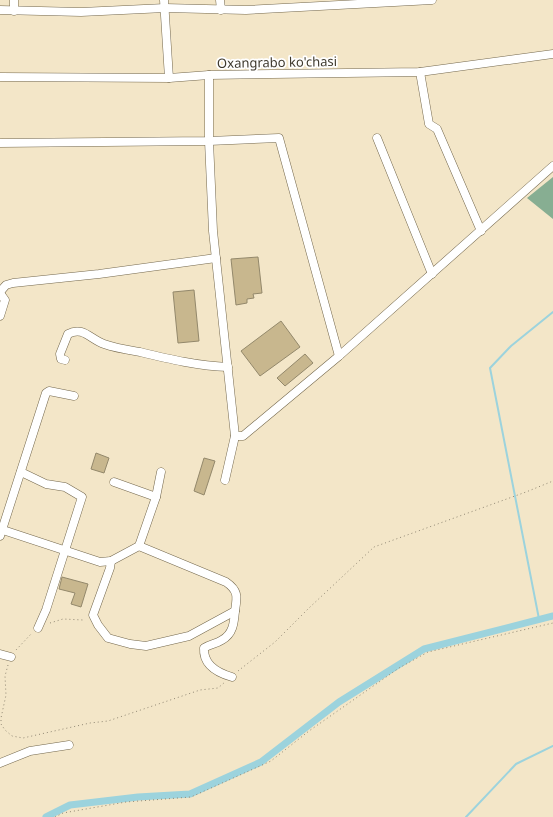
<svg xmlns="http://www.w3.org/2000/svg" width="553" height="817" viewBox="0 0 553 817" font-family="'Noto Sans',sans-serif">
<style>
.forest{fill:#87ae92}
.lines{fill:none;stroke-linecap:round;stroke-linejoin:round}
.stream{stroke:#9cd3dd;stroke-width:2}
.canal{stroke:#9cd3dd;stroke-width:7}
.building{fill:#c8b78e;stroke:#93886b}
.minor-casing{stroke:#74684d;stroke-width:9}
.path{stroke:#908773;stroke-width:1;stroke-dasharray:1 3;stroke-linecap:butt}
.minor{stroke:#fff;stroke-width:8}
.labels{text-anchor:middle;stroke-width:3.5;stroke-linejoin:round;paint-order:stroke}
.street-label{font-size:13px;fill:#3e392d;stroke:#fff}
</style>
<rect width="100%" height="100%" fill="#f3e6c8"/>
<polygon class="forest" points="553,177 553,219 527,198"/>
<g class="lines">
<g class="stream">
<polyline points="539,619 490,368 511,346 553,312"/>
<polyline points="466,817 516,764 553,746"/>
</g>
<polyline class="canal" points="46,817 70,805 138,797 190,794 261,762 339,702 424,649 553,616"/>
</g>
<g class="building">
<polygon points="258,257 262,293 253,294 254,298 247,299 247,303 236,305 231,259"/>
<polygon points="194,290 199,341 178,343 173,292"/>
<polygon points="281,321 300,347 260,376 241,351"/>
<polygon points="305,354 313,363 285,386 277,378"/>
<polygon points="96,453 109,458 104,473 91,469"/>
<polygon points="204,458 215,461 204,495 194,491"/>
<polygon points="62,577 88,584 81,607 71,604 75,593 59,589"/>
</g>
<g class="lines">
<defs>
<g id="minor">
<polyline points="164,0 169,78"/>
<polyline points="220,0 221,10"/>
<polyline points="0,10 81,12 165,8 246,10 432,0"/>
<polyline points="14,11 14,0"/>
<polyline points="420,72 429,124 437,129 481,231"/>
<polyline points="209,75 209,141 213,231 235,436 225,480"/>
<polyline points="0,77 169,78 209,75 420,72 553,54"/>
<polyline points="377,138 432,274"/>
<polyline points="0,143 209,141 279,138 339,356"/>
<polyline points="0,292 6,285 13,283 99,274 216,258"/>
<polyline points="0,293 5,300 0,316"/>
<path d="M 65,360 L 61,359 L 60,354 L 68,334 C 83,326 90,339 104,344 C 115,348 128,350 140,352 C 169,359 198,366 228,367"/>
<polyline points="235,436 243,436 339,356 553,166"/>
<polyline points="21,472 46,484 65,487 82,497 46,610 38,628"/>
<polyline points="114,482 156,497"/>
<polyline points="0,529 100,562 111,561 139,546 156,497 161,472"/>
<polyline points="0,536 46,393 49,391 74,396"/>
<path d="M 111,561 L 110,568 L 93,615 L 98,625 L 108,638 L 130,644 L 146,646 L 189,636 L 235,611 C 237,597 239,591 226,582 L 139,546"/>
<polyline points="0,654 11,657"/>
<path d="M 232,677 C 218,673 203,665 204,648 C 210,644 216,644 222,640 C 233,634 234,623 235,611"/>
<polyline points="0,763 30,751 69,745"/>
</g>
</defs>
<use href="#minor" class="minor-casing"/>
<g class="path">
<polyline points="50,623 63,619 83,620 85,619"/>
<polyline points="16,650 32,633"/>
<polyline points="8,665 5,676 6,695 1,718 1,724 5,730 12,736 23,738 90,723 108,721 200,690 218,688 225,682"/>
<polyline points="238,671 275,642 309,608 374,547 526,492 553,481"/>
<polyline points="55,817 63,813 126,802 191,797 271,761 309,731 399,668 428,652 553,623"/>
</g>
<use href="#minor" class="minor"/>
</g>
<g class="labels">
<g class="street-label">
<text transform="translate(277 62) rotate(-1)" y="5">Oxangrabo ko'chasi</text>
</g>
</g>
</svg>
